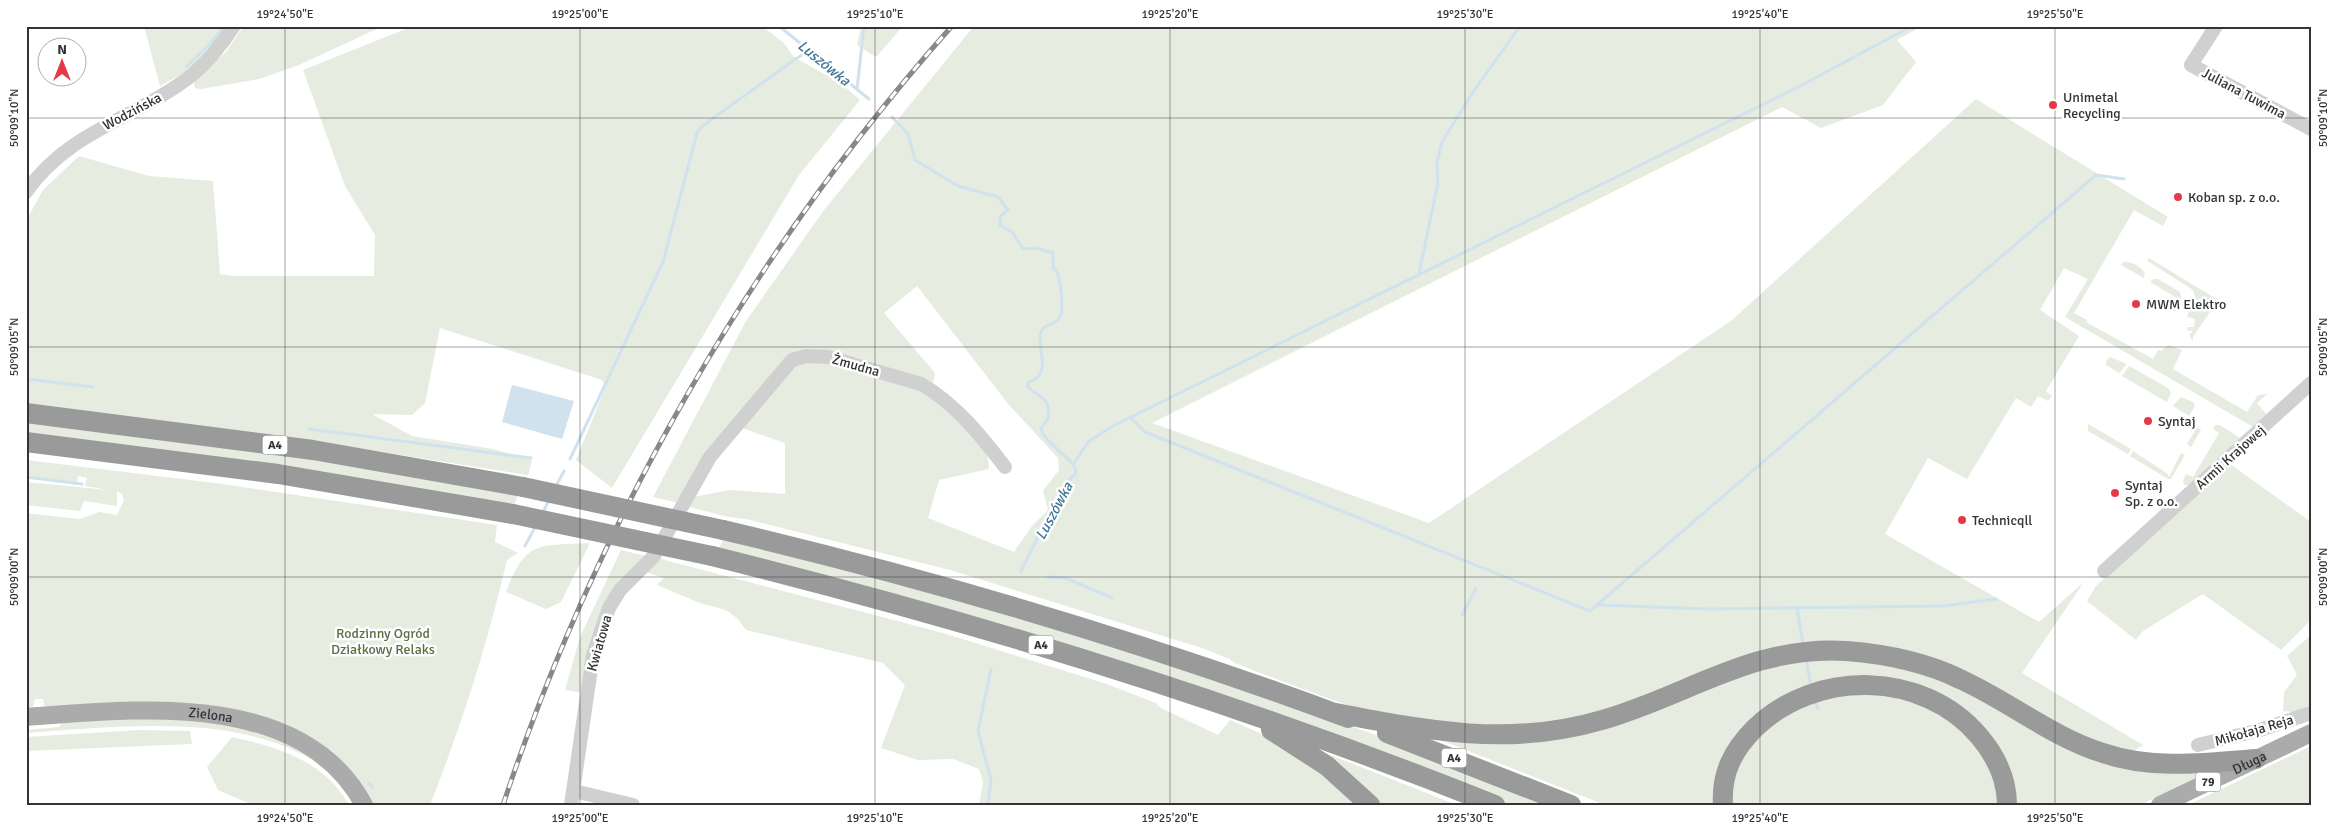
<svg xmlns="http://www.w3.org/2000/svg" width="2337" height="831" viewBox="0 0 2337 831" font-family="Signika,sans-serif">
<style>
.green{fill:#e6ecdf}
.water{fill:#cfe2ee}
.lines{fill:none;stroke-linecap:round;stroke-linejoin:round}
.stream{stroke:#cfe2ee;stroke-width:3}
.minor{stroke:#d0d0d0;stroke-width:14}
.major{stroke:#ababab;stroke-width:18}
.highway{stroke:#9a9a9a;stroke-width:20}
.rail-casing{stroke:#888;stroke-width:5}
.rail{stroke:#fff;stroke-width:3;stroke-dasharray:9;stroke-linecap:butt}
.highway-bridge{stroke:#9a9a9a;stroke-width:20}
.ticks{fill:none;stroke:#333;stroke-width:1;stroke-opacity:0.45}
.poi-dot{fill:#e63946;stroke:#fff;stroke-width:2}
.labels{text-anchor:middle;stroke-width:5;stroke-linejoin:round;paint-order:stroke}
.shield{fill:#fff;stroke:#707070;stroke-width:1}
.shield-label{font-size:12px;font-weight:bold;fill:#333}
.street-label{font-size:14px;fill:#333;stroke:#fff}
.poi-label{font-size:14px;fill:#333;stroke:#fff;text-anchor:start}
.park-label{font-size:14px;fill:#56703f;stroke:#fff}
.water-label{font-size:15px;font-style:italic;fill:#3f7597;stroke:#fff}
.neatline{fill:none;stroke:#333;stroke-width:2}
.ticks-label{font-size:12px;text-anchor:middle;fill:#333}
</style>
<rect width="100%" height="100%" fill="#fff"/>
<g class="green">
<polygon points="144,26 228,26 191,69 160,86"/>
<polygon points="244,26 383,26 299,65 259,79 201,89 195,88 194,83 196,78 226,52"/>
<polygon points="413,26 762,26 784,43 794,57 843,85 860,100 799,175 612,488 576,460 606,386 602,380 440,328 425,403 412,415 372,414 412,436 493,449 532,460 528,475 313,441 26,403 26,221 43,190 79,156 149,176 213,181 220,274 232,276 374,276 375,235 345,186 303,70"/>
<polygon points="861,26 903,26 876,57 857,45"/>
<path d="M 974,26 L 1922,26 L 1897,40 L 1916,62 L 1883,105 L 1821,128 L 1782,107 L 1152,423 L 1429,523 L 1731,321 L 1976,99 L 2168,217 L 2163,226 L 2134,210 L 2074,313 L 2087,320 L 2086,322 L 2153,359 L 2158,350 L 2161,351 L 2168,345 L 2182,350 L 2173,369 L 2247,412 L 2258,395 L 2267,394 L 2257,403 L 2267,415 L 2253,427 L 2065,317 L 2088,279 L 2064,268 L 2040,310 L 2079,336 L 2046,391 L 2052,396 L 2048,401 L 2038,396 L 2031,407 L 2016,398 L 1967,479 L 1928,458 L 1885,534 L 2039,622 L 2084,582 L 2022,673 L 2143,745 L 2128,755 C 2069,739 2022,704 1968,676 C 1928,656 1884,647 1840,645 C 1758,641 1690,683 1615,710 C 1534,738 1440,736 1359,709 C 1317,695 1276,679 1235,663 L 1229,659 L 1205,649 L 950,570 L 746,519 L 728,517 L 686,506 L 689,498 L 729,490 L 785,494 L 785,443 L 739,427 L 792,365 L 807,359 L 828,360 L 920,387 L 948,407 L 987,449 L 989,469 L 939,480 L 928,518 L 1014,552 L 1032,526 L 1048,510 L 1043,491 L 1059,470 L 1058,458 L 1009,405 L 917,286 L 884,313 L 935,373 L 932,388 C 914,377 895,374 874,368 C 856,363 835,350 815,351 C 801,351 791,356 781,366 C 745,410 708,453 679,503 L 653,497 L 746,321 L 824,210 Z"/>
<polygon points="2149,258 2218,300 2193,337 2193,342 2189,334 2192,333 2191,330 2188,331 2187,327 2194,327 2195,319 2187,317 2190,309 2197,311 2190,307 2195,297 2193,290 2152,264 2147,260"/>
<path d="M 2124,262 C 2132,261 2142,267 2145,274 L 2144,278 L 2121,265 Z"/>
<polygon points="2153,279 2158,279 2180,292 2182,303 2177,311 2170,311 2177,298 2150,282"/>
<polygon points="2110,357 2127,364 2119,373 2106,365 2106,361"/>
<polygon points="2129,366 2168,388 2171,393 2167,402 2122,376"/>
<polygon points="2181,397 2193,402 2195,406 2189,416 2173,406"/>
<polygon points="26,420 220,444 519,492 513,509 26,437"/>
<polygon points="2088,424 2131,449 2128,454 2088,431"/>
<polygon points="2215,425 2220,425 2240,438 2239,441 2190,485 2184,485 2183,480 2186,474 2193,477 2219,433 2213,429"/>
<polygon points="2197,427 2201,430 2191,447 2187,444"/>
<polygon points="2133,451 2168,474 2169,477 2181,453 2185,455 2171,479 2168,479 2130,456"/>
<path d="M 26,460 L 223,484 L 497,525 L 495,542 L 518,553 L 507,560 C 487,645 462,724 430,805 L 371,805 L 266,720 L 49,709 L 44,705 L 43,699 L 35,699 L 33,707 L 26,708 L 26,513 L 80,519 L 99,512 L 117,515 L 124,500 L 122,494 L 117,491 L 117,506 L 84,501 L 80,511 L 26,505 L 26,482 L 109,490 L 85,486 L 87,478 L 78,476 L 77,485 L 26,477 Z"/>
<polygon points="2230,464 2311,522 2311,620 2281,650 2203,594 2143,631 2136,640 2087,601 2096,586"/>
<polygon points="726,533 915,585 1286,702 1400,744 1551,805 1508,805 1410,765 717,553"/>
<path d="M 590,543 L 561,602 L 546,609 L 506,592 C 526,539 539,546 590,543 Z"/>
<polygon points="621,550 650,557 628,576 585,693 565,690 580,637"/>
<polygon points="657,558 943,633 1104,683 1156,703 1161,708 1218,735 1230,720 1282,743 1363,805 979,805 983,782 979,769 953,759 918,760 881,748 905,685 883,663 746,630 738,619 726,610 700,603 657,585 664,578 645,572"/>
<polygon points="2311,635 2311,708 2301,713 2283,711 2284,692 2297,675 2287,656"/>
<polygon points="1852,657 1939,676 2060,742 2218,767 2140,805 2015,805 2006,763 1904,682 1776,704 1716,805 1605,805 1433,737 1517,741 1761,665"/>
<polygon points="1890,693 1940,712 1986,755 2001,805 1729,805 1740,758 1778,718 1833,694"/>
<path d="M 153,715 L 248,728 L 313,752 L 346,792 C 338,783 330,772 320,765 C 241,711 116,727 26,733 L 26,730 L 59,727 L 65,719 Z"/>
<polygon points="139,730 190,731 192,744 26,751 26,737"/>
<path d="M 232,737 C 279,747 324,761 349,805 L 253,805 L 218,790 L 207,767 Z"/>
<polygon points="2311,746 2311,805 2188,805"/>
<polygon points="1323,752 1457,805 1376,805"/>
</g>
<polygon class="water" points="512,385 574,401 562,439 502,422"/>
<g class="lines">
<g class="stream">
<polyline points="779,26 869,99"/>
<polyline points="799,57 809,50"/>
<polyline points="187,66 210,44 224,26"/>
<polyline points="857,89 864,26"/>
<path d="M 892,117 L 908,134 L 915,160 L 958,186 L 998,197 L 1008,210 L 1000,217 L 1000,225 L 1013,233 L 1023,249 L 1037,248 L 1053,253 L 1053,268 L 1057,271 C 1060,281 1066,312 1058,320 C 1053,326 1046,323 1042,330 C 1035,344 1049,364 1038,377 C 1035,379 1031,381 1028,383 L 1028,387 C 1041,399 1051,397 1048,419 L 1041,428 C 1042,443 1082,463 1075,474 C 1074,476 1071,477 1070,479 L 1044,525 L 1021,571"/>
<polyline points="1419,273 1438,183 1437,163 1442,142 1473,92 1520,26"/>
<polyline points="26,379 93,387"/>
<polyline points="1130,417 1145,432 1590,611 2096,175 2124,179"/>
<polyline points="309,429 531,458"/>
<polyline points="570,459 663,262 697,133 701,127 797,58"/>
<polyline points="1074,463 1089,441 1113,426 1800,86 1912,26"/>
<polyline points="26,477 82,484"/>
<polyline points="555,488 564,471"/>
<polyline points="543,512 549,500"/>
<polyline points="525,546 535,527"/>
<polyline points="1048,577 1066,578 1112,598"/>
<polyline points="1598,605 1710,609 1943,606 1996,599"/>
<polyline points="1797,608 1803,645"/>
<polyline points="1462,615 1476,588"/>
<polyline points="1806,660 1811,686"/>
<polyline points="1815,700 1818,709"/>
<polyline points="369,783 372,787"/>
<polyline points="988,805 991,780 978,731 991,669"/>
</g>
<g class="minor">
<polyline points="2216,26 2191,65 2311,129"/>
<path d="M 26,192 C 69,130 136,119 192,75 C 209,61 222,44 234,26"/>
<polyline points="2104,571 2311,383"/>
<polyline points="2198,745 2260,730 2311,713"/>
<polyline points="574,791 633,805"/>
<path d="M 571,805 L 593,655 L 609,608 L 620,590 L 654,556 L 710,457 L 792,360 L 806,356 L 828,357 L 921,384 C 955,403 982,437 1005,467"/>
</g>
<g class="major">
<path id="s1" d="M 26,717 C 136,709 302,689 364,805"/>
<path id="s2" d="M 2160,805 L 2311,733"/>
</g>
<g class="highway">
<polyline points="26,413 313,450 523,487"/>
<polyline points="26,442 278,474 513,514"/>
<path d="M 723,530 C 935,580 1144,642 1348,718"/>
<path d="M 712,556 C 979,622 1240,703 1495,805"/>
<path d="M 1336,713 C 1428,731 1510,747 1602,720 C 1687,696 1752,645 1846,651 C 1886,654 1926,662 1962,680 C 2010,702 2052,737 2103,753 C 2152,770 2206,763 2256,759"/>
<polyline points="1271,730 1327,766 1370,805"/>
<polyline points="1387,733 1571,805"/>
<path d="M 1723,805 C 1721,773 1733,750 1755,728 C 1816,669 1923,670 1979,736 C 1996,756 2007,779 2007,805"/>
</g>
<defs>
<path id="rail" d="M 503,805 C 596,523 754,248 952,26"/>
</defs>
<use href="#rail" class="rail-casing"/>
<use href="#rail" class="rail"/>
<g class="highway-bridge">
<polyline points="523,487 723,530"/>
<polyline points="513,514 712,556"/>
</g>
</g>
<path class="ticks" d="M 285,26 L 285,805M 580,26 L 580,805M 875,26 L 875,805M 1170,26 L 1170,805M 1465,26 L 1465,805M 1760,26 L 1760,805M 2055,26 L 2055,805M 26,118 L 2311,118M 26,347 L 2311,347M 26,577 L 2311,577"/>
<g class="poi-dot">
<circle cx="2053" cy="105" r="5"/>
<circle cx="2178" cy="197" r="5"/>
<circle cx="2136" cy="304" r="5"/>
<circle cx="2148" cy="421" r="5"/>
<circle cx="2115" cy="493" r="5"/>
<circle cx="1962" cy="520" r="5"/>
</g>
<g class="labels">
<g class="shield">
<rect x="262.5" y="435.5" width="25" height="19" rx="4"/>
<rect x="1028.5" y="635.5" width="25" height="19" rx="4"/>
<rect x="1441.5" y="748.5" width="25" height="19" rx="4"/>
<rect x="2195.5" y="772.5" width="25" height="19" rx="4"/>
</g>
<g class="shield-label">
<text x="275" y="449">A4</text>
<text x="1041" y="649">A4</text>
<text x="1454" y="762">A4</text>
<text x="2208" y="786">79</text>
</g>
<g class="street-label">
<text transform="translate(2244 93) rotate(28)" y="5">Juliana Tuwima</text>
<text transform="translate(132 111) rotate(-28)" y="5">Wodzińska</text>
<text transform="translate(856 365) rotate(16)" y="5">Żmudna</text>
<text transform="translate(2230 457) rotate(-42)" y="5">Armii Krajowej</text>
<text transform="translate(599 643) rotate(-74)" y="5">Kwiatowa</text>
<text dy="5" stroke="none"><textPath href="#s1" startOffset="185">Zielona</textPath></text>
<text transform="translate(2254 730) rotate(-16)" y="5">Mikołaja Reja</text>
<text dy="5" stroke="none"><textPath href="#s2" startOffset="99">Długa</textPath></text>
</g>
<g class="poi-label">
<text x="2063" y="102">Unimetal<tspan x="2063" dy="16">Recycling</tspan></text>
<text x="2188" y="202">Koban sp. z o.o.</text>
<text x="2146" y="309">MWM Elektro</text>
<text x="2158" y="426">Syntaj</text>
<text x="2125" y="490">Syntaj<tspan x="2125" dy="16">Sp. z o.o.</tspan></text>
<text x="1972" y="525">Technicqll</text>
</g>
<g class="park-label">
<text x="383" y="638">Rodzinny Ogród<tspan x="383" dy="16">Działkowy Relaks</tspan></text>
</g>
<g class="water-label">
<text transform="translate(824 63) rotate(39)" y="5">Luszówka</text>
<text transform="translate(1054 511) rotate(-62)" y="5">Luszówka</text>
</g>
</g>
<rect width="2337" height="831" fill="none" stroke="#ffffff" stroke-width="55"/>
<g transform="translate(62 62)"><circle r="24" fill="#ffffff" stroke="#adadad"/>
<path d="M0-4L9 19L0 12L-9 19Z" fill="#e63946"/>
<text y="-8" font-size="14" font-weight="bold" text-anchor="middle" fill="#333333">N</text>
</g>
<rect x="28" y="28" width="2282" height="776" class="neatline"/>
<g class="ticks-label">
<text x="285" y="18">19°24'50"E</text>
<text x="580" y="18">19°25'00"E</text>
<text x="875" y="18">19°25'10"E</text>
<text x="1170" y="18">19°25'20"E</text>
<text x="1465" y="18">19°25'30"E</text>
<text x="1760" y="18">19°25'40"E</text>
<text x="2055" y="18">19°25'50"E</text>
<text transform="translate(14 118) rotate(-90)" y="4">50°09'10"N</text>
<text transform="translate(2323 118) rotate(-90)" y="4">50°09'10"N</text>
<text transform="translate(14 347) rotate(-90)" y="4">50°09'05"N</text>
<text transform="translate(2323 347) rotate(-90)" y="4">50°09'05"N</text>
<text transform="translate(14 577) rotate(-90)" y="4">50°09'00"N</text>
<text transform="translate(2323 577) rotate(-90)" y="4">50°09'00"N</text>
<text x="285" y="822">19°24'50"E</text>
<text x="580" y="822">19°25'00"E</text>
<text x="875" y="822">19°25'10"E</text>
<text x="1170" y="822">19°25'20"E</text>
<text x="1465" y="822">19°25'30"E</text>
<text x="1760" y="822">19°25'40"E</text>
<text x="2055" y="822">19°25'50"E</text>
</g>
</svg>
